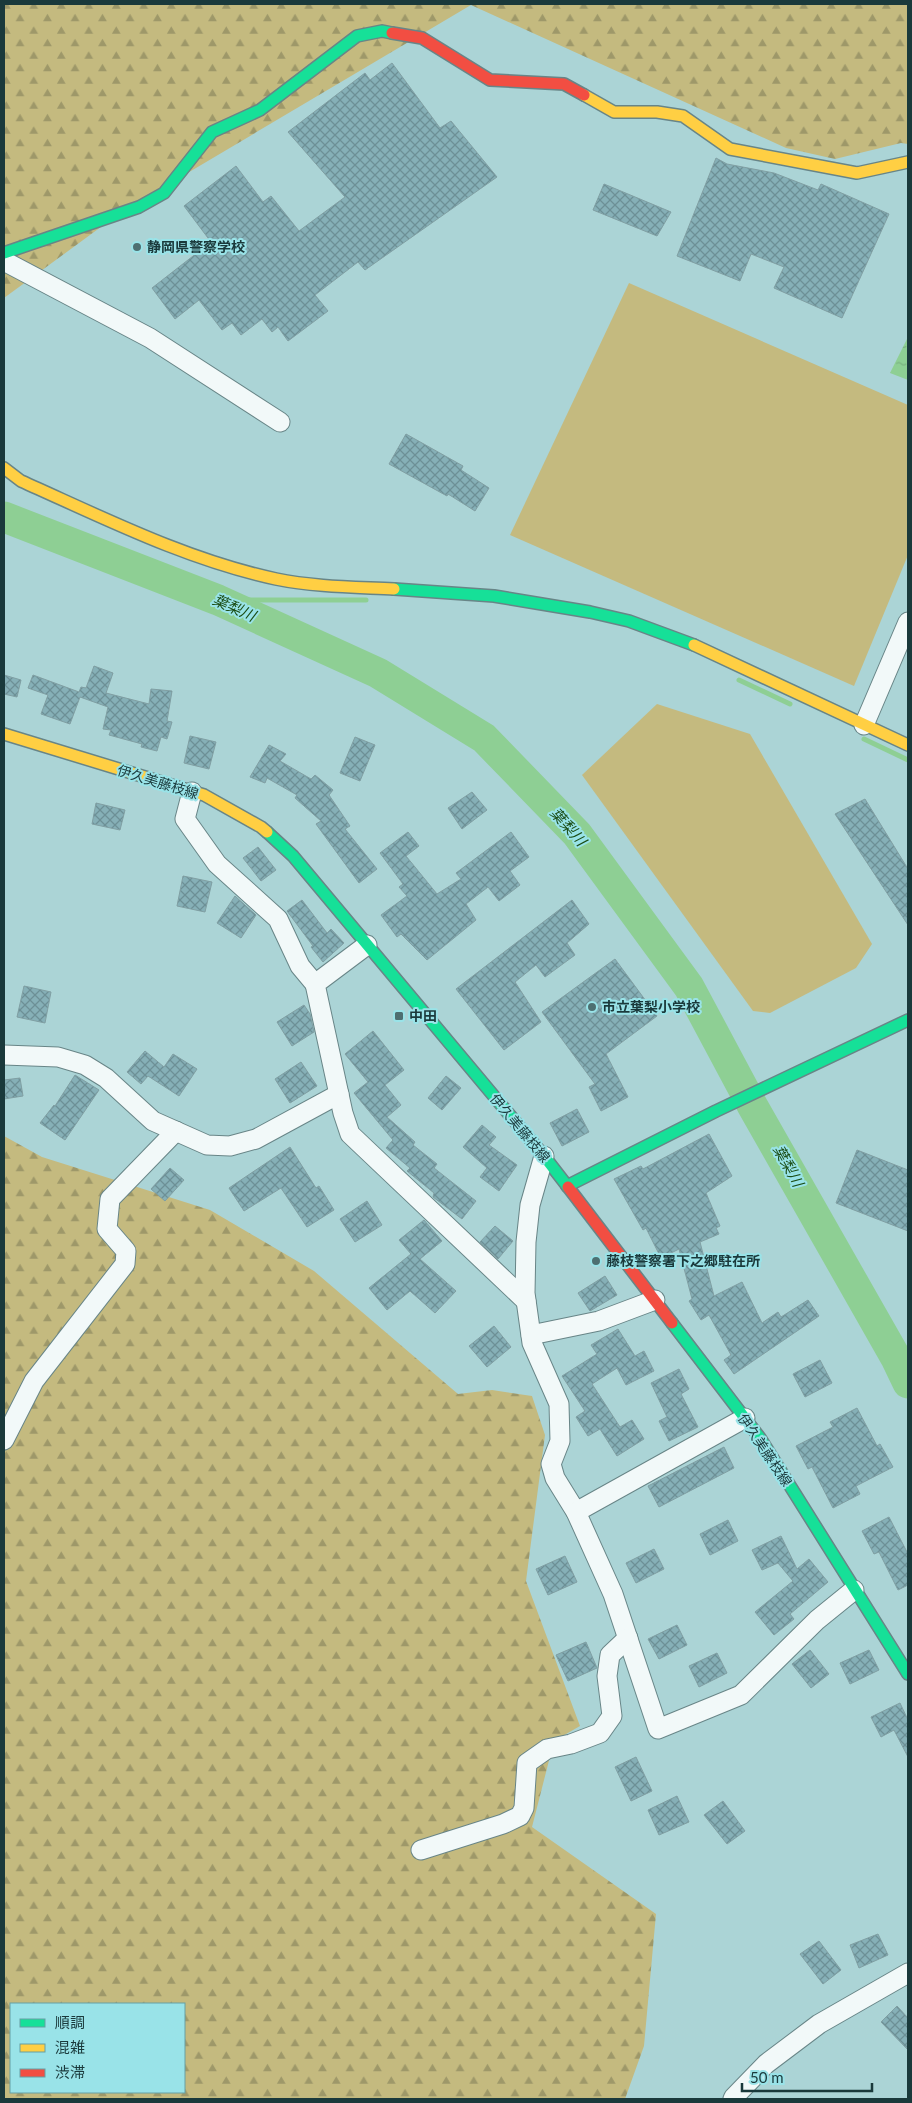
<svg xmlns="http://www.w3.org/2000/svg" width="912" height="2103" viewBox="0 0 912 2103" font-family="Lato,'Noto Sans JP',sans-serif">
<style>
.forest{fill:url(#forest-firs);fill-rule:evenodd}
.pitch{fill:#c4ba7f}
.water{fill:url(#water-ripples)}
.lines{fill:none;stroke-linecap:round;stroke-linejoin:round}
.stream{stroke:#8ecf94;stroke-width:5}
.river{stroke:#8ecf94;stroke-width:31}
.building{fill:url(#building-cross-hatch);stroke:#809fa3}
.street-casing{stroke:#688587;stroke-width:21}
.fast-casing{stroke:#688587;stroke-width:14}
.slow-casing{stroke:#688587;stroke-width:14}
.jam-casing{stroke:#688587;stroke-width:14}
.street{stroke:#f2f9f9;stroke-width:19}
.fast{stroke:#16e098;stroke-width:11}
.slow{stroke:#ffcf43;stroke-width:11}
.jam{stroke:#f24e42;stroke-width:11}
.poi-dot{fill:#4d6f71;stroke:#99e3e8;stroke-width:2}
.labels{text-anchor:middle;stroke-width:4;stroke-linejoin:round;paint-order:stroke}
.poi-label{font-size:14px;font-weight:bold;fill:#1a393b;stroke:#99e3e8;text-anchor:start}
.street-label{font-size:14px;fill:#1a393b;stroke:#99e3e8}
.water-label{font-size:15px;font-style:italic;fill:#1b4d15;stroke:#99e3e8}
</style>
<defs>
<pattern id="forest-firs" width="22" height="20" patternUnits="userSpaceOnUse" patternTransform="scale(1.25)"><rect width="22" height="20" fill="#c4ba7f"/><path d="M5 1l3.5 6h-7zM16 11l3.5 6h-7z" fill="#9e9869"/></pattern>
<pattern id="water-ripples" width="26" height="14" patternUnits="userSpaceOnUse" patternTransform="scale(1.25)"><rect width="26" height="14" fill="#8ecf94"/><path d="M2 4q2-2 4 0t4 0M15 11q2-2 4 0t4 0" fill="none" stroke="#7ab280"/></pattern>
<pattern id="building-cross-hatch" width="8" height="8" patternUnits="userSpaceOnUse" patternTransform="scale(1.25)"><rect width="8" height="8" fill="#86b0b7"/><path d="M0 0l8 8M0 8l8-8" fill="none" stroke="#6d9096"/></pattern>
</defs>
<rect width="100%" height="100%" fill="#abd4d6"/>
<g class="forest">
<polygon points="4,4 908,4 908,144 901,143 835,159 786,148 471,5 120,213 4,298"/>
<path d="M 4,1136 L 42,1157 L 210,1210 L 314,1271 L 458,1394 L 492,1390 L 532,1396 L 545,1435 L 526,1581 L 580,1726 L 554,1741 L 532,1827 L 656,1914 L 644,2046 L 625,2099 L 4,2099 ZM 11,2004 L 184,2004 L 184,2092 L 11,2092 Z"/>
</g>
<g class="pitch">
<polygon points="629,283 908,405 908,555 854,686 510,535"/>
<polygon points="657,704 750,734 872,944 856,968 770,1013 753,1011 582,775"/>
</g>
<polygon class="water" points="908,337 908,380 890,373"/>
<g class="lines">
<g class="stream">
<polyline points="218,600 366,600"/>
<polyline points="739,680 790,704"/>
<polyline points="864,739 908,760"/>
</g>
<polyline class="river" points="4,517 218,600 378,673 484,738 577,834 689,987 752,1105 896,1358 908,1383"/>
</g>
<g class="building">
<polygon points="392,63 440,128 451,121 497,177 365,270 358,262 315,295 328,311 288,341 278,327 272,332 262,319 241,335 232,323 222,330 199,300 175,319 152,288 211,242 184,206 236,166 263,202 271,196 299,231 345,197 288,132 365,73 370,80"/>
<polygon points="716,158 727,164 774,173 818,190 821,184 889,214 842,318 774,288 784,267 751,254 740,281 677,256"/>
<polygon points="604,184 671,212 657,236 593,210"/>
<polygon points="406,434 463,466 461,470 489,488 475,511 448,494 447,496 389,464"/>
<polygon points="94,666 113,673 106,693 149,704 151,689 172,691 167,721 172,722 167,739 161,737 157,751 141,747 142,744 109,735 111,730 103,729 108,707 80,697 70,724 41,714 48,695 28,688 33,675 79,692 81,687 86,688"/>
<polygon points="4,675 21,680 17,697 4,694"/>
<polygon points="190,736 216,742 209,769 184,763"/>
<polygon points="355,737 375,745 360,781 340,773"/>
<polygon points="269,745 286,754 280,761 311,779 315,775 333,790 329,795 350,826 345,829 377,869 359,883 316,824 321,821 295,798 297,795 267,778 265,783 250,777"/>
<polygon points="472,792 487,810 462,829 448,808"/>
<polygon points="865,799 908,869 908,925 835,814"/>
<polygon points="96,803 125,810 120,830 92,824"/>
<polygon points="408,832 419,846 406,856 437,894 461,879 456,873 511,832 529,857 510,871 520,885 499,901 488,887 466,904 476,920 427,960 401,934 397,937 381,915 407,896 399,887 403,884 380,853"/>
<polygon points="258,847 276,870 261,881 243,858"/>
<polygon points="183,876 212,882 205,912 177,906"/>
<polygon points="235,896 256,915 241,938 217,923"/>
<polygon points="302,900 327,933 331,929 344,943 323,962 311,947 313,946 287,911"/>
<polygon points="572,900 589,924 567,943 575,955 545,977 536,965 515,982 541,1022 504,1050 456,989"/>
<polygon points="615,959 657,1016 606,1054 628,1097 601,1111 589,1087 595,1084 542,1012"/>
<polygon points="24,986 51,992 45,1023 17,1017"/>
<polygon points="304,1005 310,1014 314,1032 292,1046 277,1022"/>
<polygon points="373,1031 404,1070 385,1085 401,1105 387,1117 415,1142 413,1145 437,1164 434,1168 476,1201 462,1219 433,1197 434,1193 407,1171 410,1168 386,1148 393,1140 354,1093 368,1082 345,1054"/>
<polygon points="145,1051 164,1067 173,1054 197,1069 179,1096 148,1076 141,1084 127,1072"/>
<polygon points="301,1062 317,1086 290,1103 275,1079"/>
<polygon points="75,1075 99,1090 65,1140 40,1123 54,1105 55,1106"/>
<polygon points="446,1076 461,1088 442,1110 428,1098"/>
<polygon points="20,1078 23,1096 4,1099 4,1080"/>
<polygon points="577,1109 589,1132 562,1146 550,1123"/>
<polygon points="482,1125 496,1137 489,1145 517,1165 499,1191 480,1177 487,1168 463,1147"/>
<polygon points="709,1134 732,1176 706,1193 720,1226 716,1228 719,1234 700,1242 714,1296 742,1282 762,1323 778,1312 781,1317 808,1300 819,1316 734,1374 724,1360 731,1355 709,1315 701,1320 689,1301 692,1299 679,1249 661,1258 646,1228 643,1230 614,1179 641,1166 643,1169"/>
<polygon points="290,1147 316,1188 319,1186 334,1210 307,1227 281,1188 244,1211 229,1188"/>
<polygon points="857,1150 908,1170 908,1231 836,1203"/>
<polygon points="170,1168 184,1180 165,1201 151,1189"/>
<polygon points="367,1201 382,1225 355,1242 340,1219"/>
<polygon points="424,1220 442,1241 420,1259 456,1291 435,1313 410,1291 387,1310 369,1288 411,1254 399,1240"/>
<polygon points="495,1226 513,1241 498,1259 480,1242"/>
<polygon points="605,1276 617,1295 590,1311 578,1293"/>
<polygon points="494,1326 511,1347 487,1367 469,1346"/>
<polygon points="618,1329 635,1356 644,1351 654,1371 626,1385 617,1368 592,1384 620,1427 632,1420 644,1439 617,1456 600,1429 588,1436 576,1417 585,1411 562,1376 597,1354 591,1345"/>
<polygon points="820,1360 832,1383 805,1397 793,1374"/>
<polygon points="679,1369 689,1389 681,1394 698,1427 669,1441 659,1421 667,1417 651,1383"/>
<polygon points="857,1408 877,1446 880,1444 893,1467 856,1486 860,1494 833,1508 812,1467 808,1469 796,1446 833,1427 830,1422"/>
<polygon points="724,1447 734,1468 659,1507 648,1486"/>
<polygon points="889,1517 908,1554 908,1585 898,1590 879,1552 874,1554 862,1531"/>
<polygon points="728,1520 738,1541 710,1555 700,1534"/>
<polygon points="781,1536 797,1569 809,1559 828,1582 790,1614 794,1619 774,1635 755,1612 793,1581 778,1563 762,1570 752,1550"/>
<polygon points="654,1549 664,1569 636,1583 626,1563"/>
<polygon points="565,1556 577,1582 548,1595 536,1569"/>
<polygon points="677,1625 687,1645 659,1659 648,1639"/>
<polygon points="586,1642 597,1668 568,1681 556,1655"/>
<polygon points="810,1650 829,1674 811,1688 792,1664"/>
<polygon points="869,1650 879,1670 850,1684 840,1663"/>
<polygon points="717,1653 727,1673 699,1687 689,1666"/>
<polygon points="900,1703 908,1720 908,1757 894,1730 881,1737 871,1717"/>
<polygon points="636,1757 652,1791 631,1801 615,1767"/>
<polygon points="677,1796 689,1822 659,1835 648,1810"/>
<polygon points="723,1801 745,1831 727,1844 704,1815"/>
<polygon points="878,1934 888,1955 859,1968 850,1945"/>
<polygon points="819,1941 841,1970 823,1984 800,1954"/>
<polygon points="897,2006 908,2018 908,2050 881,2022"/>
</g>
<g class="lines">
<defs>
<g id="street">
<polyline points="4,261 150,338 280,422"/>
<polyline points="864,725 908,622"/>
<polyline points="192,792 185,819 217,864 278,919 300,966 315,984"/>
<polyline points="367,945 315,984 343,1113 350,1134 526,1301"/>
<polyline points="4,1055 58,1057 85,1065 106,1078 153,1121 207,1145 230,1146 256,1139 339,1094"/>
<polyline points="544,1156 530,1205 526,1242 525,1293 532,1343 559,1404 560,1441 551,1464 555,1478 576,1512 613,1594 658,1729 741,1695 817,1620 854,1590"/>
<polyline points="531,1335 599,1321 655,1300"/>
<polyline points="4,1440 34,1381 125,1264 126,1251 107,1229 110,1199 176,1131"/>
<polyline points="576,1512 745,1418"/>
<polyline points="421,1850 503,1824 520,1816 524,1808 527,1763 547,1749 571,1744 600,1733 612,1716 607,1676 610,1655 628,1638"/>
<polyline points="733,2099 734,2097 766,2064 819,2024 908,1973"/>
</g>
<g id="fast">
<polyline points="4,253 139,207 164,193 212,132 260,110 357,36 382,31 392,33"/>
<polyline points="394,589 494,596 590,612 629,621 694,645"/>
<polyline points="267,832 293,856 544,1156 568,1187"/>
<polyline points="567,1186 716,1111 908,1020"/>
<polyline points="672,1323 760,1438 908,1674"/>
</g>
<g id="slow">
<polyline points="584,95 614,112 657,112 683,116 730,149 857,173 908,162"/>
<path d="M 4,468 L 21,481 C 104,518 187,560 276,579 C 315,587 355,587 394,589"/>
<polyline points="694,645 908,745"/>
<polyline points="4,734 204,795 261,827 267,832"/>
</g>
<g id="jam">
<polyline points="392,33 422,38 490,80 564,84 584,95"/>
<polyline points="568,1187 672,1323"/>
</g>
</defs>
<use href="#street" class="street-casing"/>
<use href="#fast" class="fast-casing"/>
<use href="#slow" class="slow-casing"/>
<use href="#jam" class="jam-casing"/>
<use href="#street" class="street"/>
<use href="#fast" class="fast"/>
<use href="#slow" class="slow"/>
<use href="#jam" class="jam"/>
</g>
<g class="poi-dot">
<circle cx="137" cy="247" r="5"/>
<circle cx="592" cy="1007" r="5"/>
<rect x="394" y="1011" width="10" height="10" rx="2.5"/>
<circle cx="596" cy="1261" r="5"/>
</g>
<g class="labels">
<g class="poi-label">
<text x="147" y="252">静岡県警察学校</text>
<text x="602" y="1012">市立葉梨小学校</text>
<text x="409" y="1021">中田</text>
<text x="606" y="1266">藤枝警察署下之郷駐在所</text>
</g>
<g class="street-label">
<text transform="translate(158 782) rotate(17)" y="5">伊久美藤枝線</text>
<text transform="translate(520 1128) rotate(50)" y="5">伊久美藤枝線</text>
<text transform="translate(765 1450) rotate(56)" y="5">伊久美藤枝線</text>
</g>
<g class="water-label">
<text transform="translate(234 608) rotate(24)" y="5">葉梨川</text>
<text transform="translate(568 827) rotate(48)" y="5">葉梨川</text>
<text transform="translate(788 1166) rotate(61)" y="5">葉梨川</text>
</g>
</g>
<rect width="912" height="2103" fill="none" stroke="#1a393b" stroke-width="10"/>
<rect x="10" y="2003" width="175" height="90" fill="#99e3e8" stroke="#669fa3"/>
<rect x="20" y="2019" width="25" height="8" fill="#16e098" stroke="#669fa3"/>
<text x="55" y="2028" font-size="15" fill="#1a393b">順調</text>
<rect x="20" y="2044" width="25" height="8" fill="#ffcf43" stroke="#669fa3"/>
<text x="55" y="2053" font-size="15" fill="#1a393b">混雑</text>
<rect x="20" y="2069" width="25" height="8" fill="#f24e42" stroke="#669fa3"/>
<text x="55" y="2078" font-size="15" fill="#1a393b">渋滞</text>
<path d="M742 2083v8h130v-8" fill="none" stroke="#1a393b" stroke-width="2.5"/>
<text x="750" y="2083" font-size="15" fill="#1a393b" stroke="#99e3e8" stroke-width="4" paint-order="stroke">50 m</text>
</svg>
